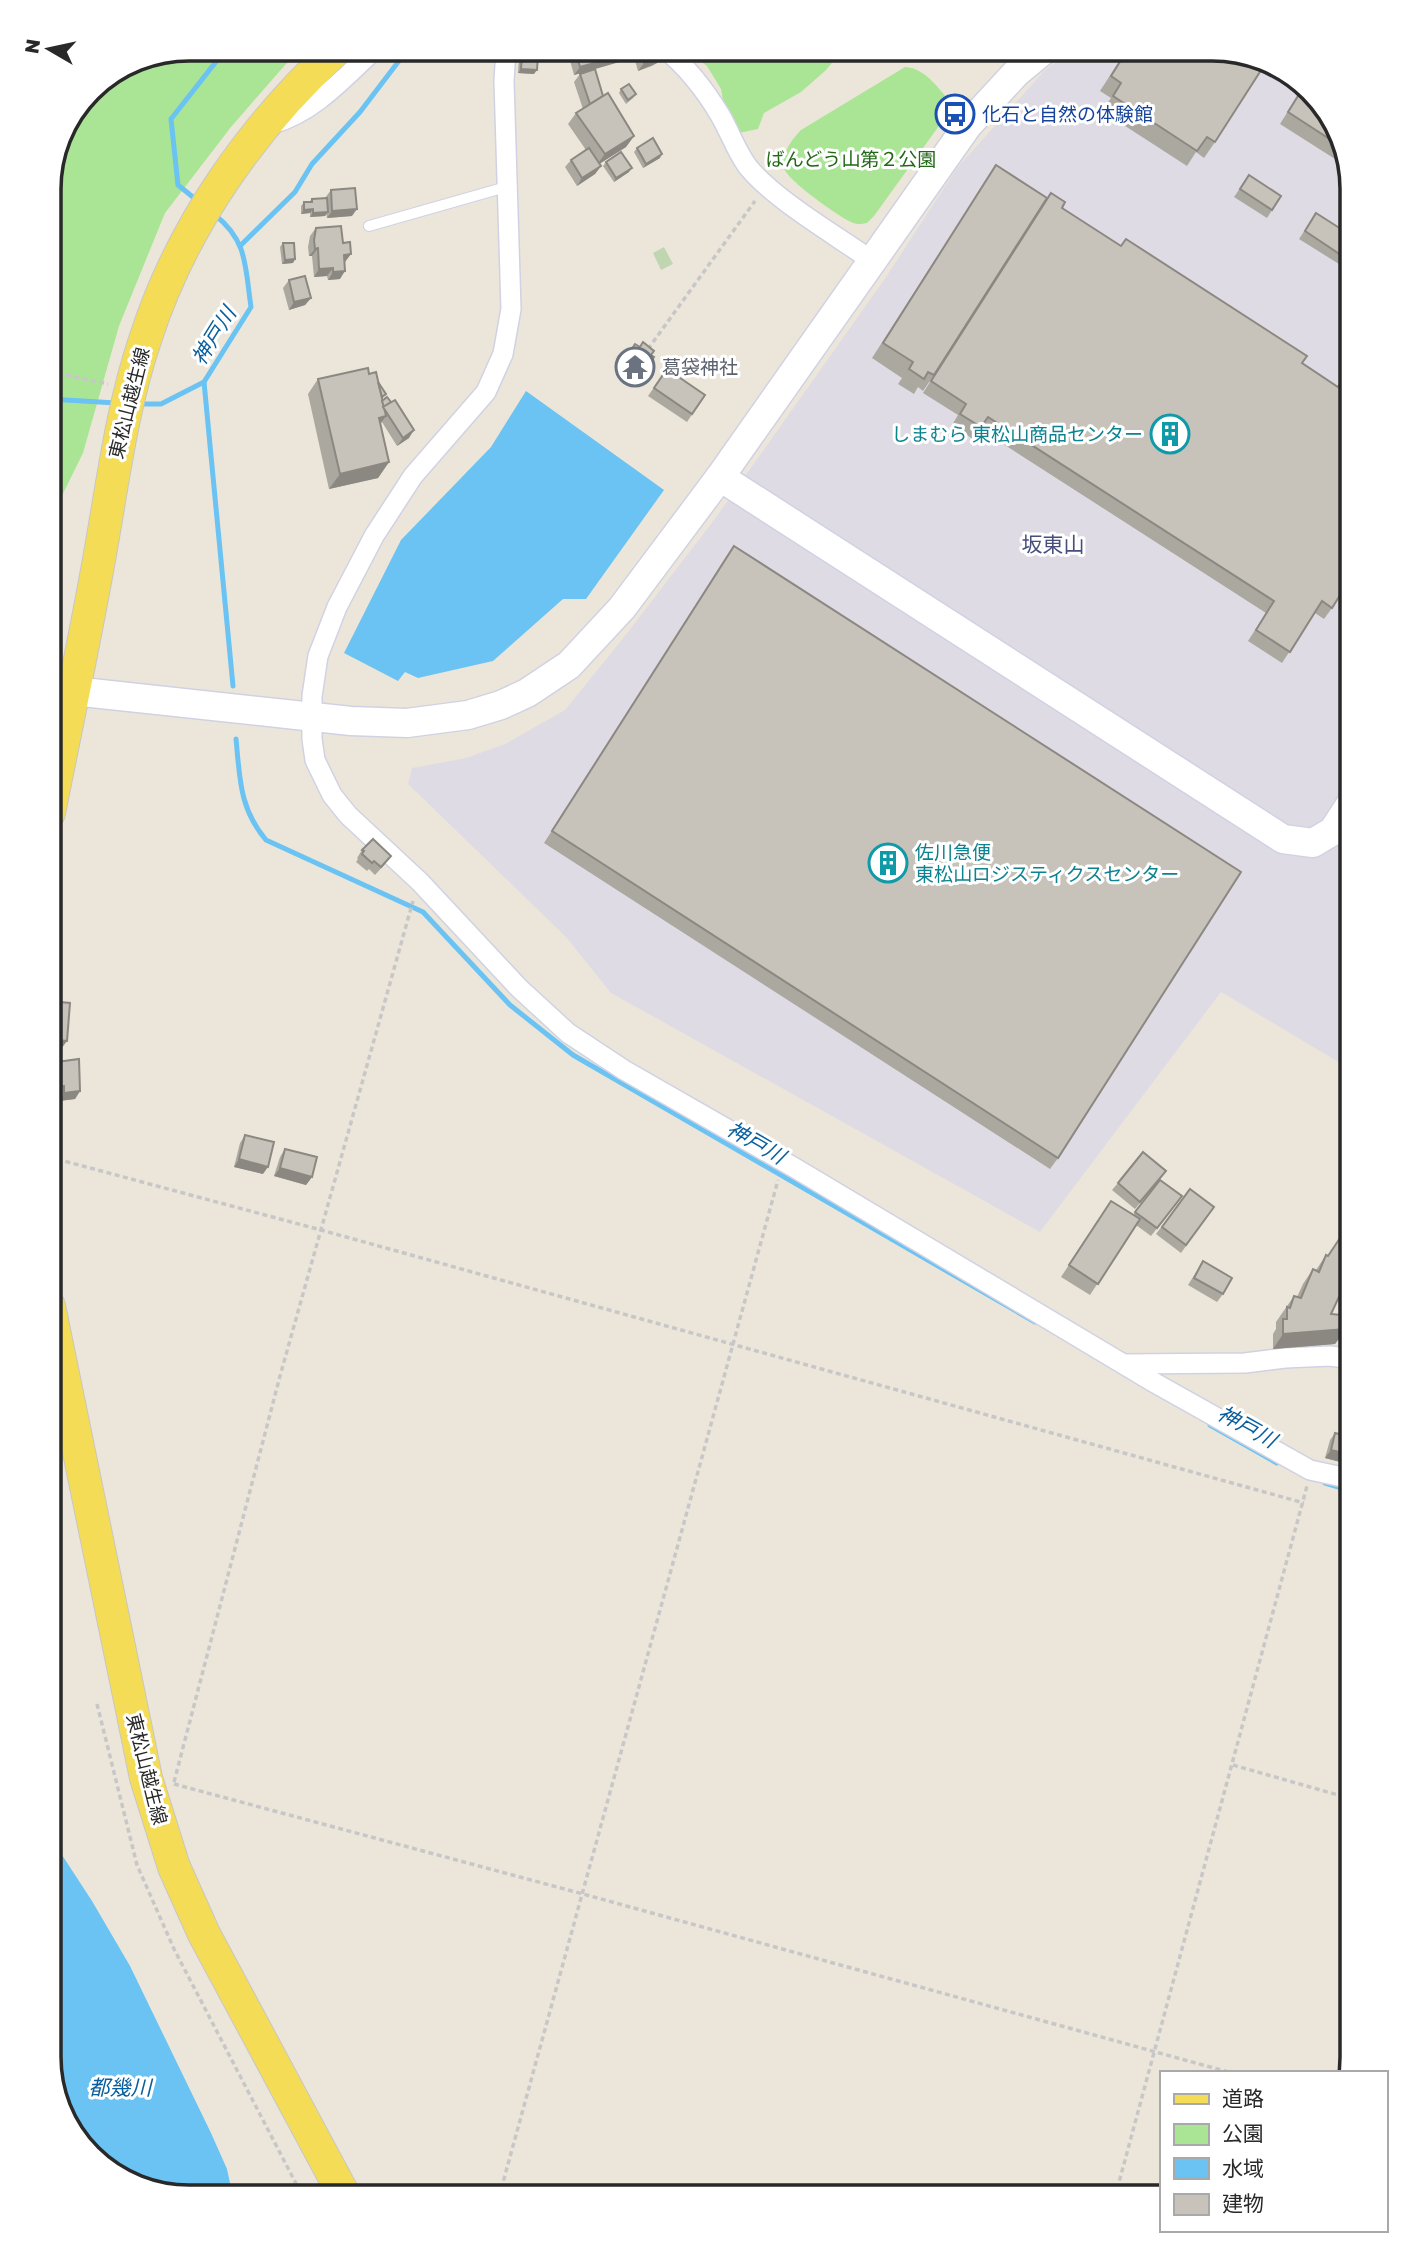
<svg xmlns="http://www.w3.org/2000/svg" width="1401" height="2246" viewBox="0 0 1401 2246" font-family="'Golos Text','Noto Sans JP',sans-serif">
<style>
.industrial{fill:#dfdbe4}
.green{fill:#aae595}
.cemetery{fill:#c0d6b1}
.water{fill:#6ac3f2}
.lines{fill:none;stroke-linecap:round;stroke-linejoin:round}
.stream{stroke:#6ac3f2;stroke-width:5}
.lane-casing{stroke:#d0d2e3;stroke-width:12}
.street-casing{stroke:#d0d2e3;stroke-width:22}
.secondary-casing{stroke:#d0d2e3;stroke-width:31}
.primary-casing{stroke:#c7c7c7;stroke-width:34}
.path{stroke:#c7c7c7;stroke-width:3.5;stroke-dasharray:5 3.5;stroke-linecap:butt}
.lane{stroke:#fff;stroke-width:10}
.street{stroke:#fff;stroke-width:19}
.secondary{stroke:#fff;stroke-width:28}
.primary{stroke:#f5dc57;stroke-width:32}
.wall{fill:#aba8a0}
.shaded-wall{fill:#8b8882}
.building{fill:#c7c3ba;stroke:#8b8882;stroke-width:2}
.labels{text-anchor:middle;stroke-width:6;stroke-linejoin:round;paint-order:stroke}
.transit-label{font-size:19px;fill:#164399;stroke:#fff;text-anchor:start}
.park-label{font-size:19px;fill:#226817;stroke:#fff}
.worship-label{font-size:19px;fill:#5b616d;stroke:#fff;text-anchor:start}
.street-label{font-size:19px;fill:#292929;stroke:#fff}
.culture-label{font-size:19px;fill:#0d838f;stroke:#fff;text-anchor:end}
.water-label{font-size:21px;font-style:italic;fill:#095f9d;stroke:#fff}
.neighbourhood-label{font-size:21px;fill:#484e7b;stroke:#fff}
.rim{fill:none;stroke:#292929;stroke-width:3.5}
</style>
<rect width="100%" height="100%" fill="#ece6da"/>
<polygon class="industrial" points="1073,49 1221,49 1289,72 1337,127 1352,189 1352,1070 1221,992 1040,1232 611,993 566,937 408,784 412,768 466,758 505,744 565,710 628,632 714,520 886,277 957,168 1044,71"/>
<g class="green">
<polygon points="189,49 302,49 285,65 231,127 165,213 119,326 83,453 49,522 49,180 60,135 90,90 136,60"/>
<polygon points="684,49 844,49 825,71 801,92 764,113 758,129 739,133 724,106 721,89 707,66"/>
<path d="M 905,67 C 927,68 939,91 954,105 L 874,216 L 867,223 C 862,224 857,225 851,222 C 838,216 787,180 784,168 C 781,154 792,139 801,130 Z"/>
</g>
<polygon class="cemetery" points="664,247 673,264 661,270 653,253"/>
<g class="water">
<polygon points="526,391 664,490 586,599 563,599 493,661 418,678 405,672 398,681 344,653 401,540 491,447"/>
<polygon points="49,1835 92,1901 130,1966 211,2133 227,2169 233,2197 180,2197 112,2174 64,2119 49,2057"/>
</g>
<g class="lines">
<g class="stream">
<polyline points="199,202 178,185 171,119 226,49"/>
<path d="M 215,215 C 248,241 245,267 251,307 L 204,382 L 233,686"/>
<polyline points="241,245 295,192 312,164 360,112 408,49"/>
<polyline points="49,399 116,403"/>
<polyline points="140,404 161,404 204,382"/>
<path d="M 236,739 C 240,778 239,808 266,840 L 423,912 L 510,1005 L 573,1055 L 1035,1322"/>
<polyline points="1210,1425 1277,1463"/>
<polyline points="1325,1483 1352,1491"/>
</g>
<defs>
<polyline id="lane" points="369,226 506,187"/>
<g id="street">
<polyline points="506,49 504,81 511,309 503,354 486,392 413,476 374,536 337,607 318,656 312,696 312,739 315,760 332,795 348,815 420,882 519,988 568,1033 624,1070 795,1168 1155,1383 1310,1470 1352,1479"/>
<path d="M 665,49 C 687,67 705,90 720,115 C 730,132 736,151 748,167 C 776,201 836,235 872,261"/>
<path d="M 272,124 C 313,113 345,77 375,49"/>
<polyline points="1124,1364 1245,1363 1285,1358 1330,1356 1352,1359"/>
</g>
<g id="secondary">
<polyline points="720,477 1283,839 1313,843 1333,831 1352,802"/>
<polyline points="73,691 351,721 407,723 468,715 501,705 527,693 569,665 622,608 720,477 968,125 1016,73 1045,49"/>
</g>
<g id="primary">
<path d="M 49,813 C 66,727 85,640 100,554 C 113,481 122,407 146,337 C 182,226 252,127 337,49"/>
<polyline points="49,1306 146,1778 174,1867 204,1934 345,2197"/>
</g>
</defs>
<use href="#lane" class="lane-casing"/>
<use href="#street" class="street-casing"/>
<use href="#secondary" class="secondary-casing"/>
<use href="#primary" class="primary-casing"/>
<g class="path">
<polyline points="648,349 755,201"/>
<polyline points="49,374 61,374 108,384"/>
<polyline points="49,1157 321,1230 1304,1503"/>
<polyline points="97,1704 137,1865 174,1949 303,2197"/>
<polyline points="1233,1765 1352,1799"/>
<polyline points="174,1782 280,1376 413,901"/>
<polyline points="174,1784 583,1894 1232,2073"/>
<polyline points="499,2197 778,1180"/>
<polyline points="1115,2197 1307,1486"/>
</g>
<use href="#lane" class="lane"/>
<use href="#street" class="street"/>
<use href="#secondary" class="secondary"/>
<use href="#primary" class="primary"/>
</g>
<g class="wall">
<polygon points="571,49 657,49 660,59 657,63 652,66 638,71 634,57 633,58 595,69 603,96 634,136 626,147 599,164 601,166 595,174 577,186 565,167 571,160 586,150 568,124 576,113 583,109 574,82 580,74 592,70 574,75 568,53"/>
<polygon points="1127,49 1221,49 1215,142 1204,158 1196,152 1187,166 1102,111 1111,98 1100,91"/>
<polygon points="522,54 534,74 518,73 519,57"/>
<polygon points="1303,87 1337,127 1346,165 1346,166 1280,124"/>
<polygon points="621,89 636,94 633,98 626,104 619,93"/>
<polygon points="637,148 660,158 643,168 634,152"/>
<polygon points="606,162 629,172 614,182 603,166"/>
<polygon points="996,165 934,375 923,391 918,387 914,394 898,384 902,378 872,358"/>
<polygon points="1249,175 1281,196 1267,218 1234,197"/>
<polygon points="331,190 352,216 327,218 326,213 325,216 310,217 310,213 301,214 301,206 304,202 309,202 312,199 325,198"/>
<polygon points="1043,205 1062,208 1302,363 1332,608 1324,619 1315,613 1282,663 1248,641 1266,613 980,429 973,439 952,425 958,415 923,393"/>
<polygon points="1316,213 1352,244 1339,264 1299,239"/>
<polygon points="316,228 343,243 351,254 344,262 340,279 328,280 327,276 314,277 312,256 309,256 308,247 310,236"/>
<polygon points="283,243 295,259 293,263 282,264 280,247"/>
<polygon points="1352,255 1352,272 1344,267"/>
<polygon points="289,280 311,298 305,305 289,310 283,288"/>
<polygon points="635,344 654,357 639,378 636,376 630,384 619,376 624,369 620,366"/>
<polygon points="667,369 705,395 687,422 648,396"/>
<polygon points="318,379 378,382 383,398 382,399 409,438 397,446 382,422 380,424 389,462 378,478 329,489 308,394"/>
<polygon points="734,546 1058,1158 1050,1169 544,843"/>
<polygon points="362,850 386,863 375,875 369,869 367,871 356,862 358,859 357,858"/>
<polygon points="49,1063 80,1091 75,1099 59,1101 58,1093 49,1094"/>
<polygon points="245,1135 263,1174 234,1167 240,1143"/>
<polygon points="285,1149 312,1177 306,1185 274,1176 280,1157"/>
<polygon points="1160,1179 1135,1209 1112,1190 1118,1183"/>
<polygon points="1160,1180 1176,1204 1151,1236 1136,1225 1090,1295 1061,1277 1111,1201 1133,1215"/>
<polygon points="1190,1189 1214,1207 1181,1253 1156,1234"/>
<polygon points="1326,1255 1331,1314 1346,1329 1335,1344 1273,1349 1273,1334 1276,1329 1276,1322 1294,1296 1297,1297 1303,1284 1313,1269 1316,1270"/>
<polygon points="1203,1261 1223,1294 1217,1302 1188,1285"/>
<polygon points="1352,1416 1352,1435 1350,1436 1352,1437 1352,1458 1348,1464 1325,1458 1330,1440 1335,1433 1342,1434 1339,1423 1341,1419"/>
</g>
<g class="shaded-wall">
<polygon points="638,51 633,58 574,75 580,67"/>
<polygon points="658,58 660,59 657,63 638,71 644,63"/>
<polygon points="521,69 537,70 534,74 518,73"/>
<polygon points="634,136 626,147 596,166 605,154"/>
<polygon points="662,154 660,158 643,168 646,164"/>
<polygon points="601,166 595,174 577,186 582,178"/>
<polygon points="632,168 629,172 614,182 616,178"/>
<polygon points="313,209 310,213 301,214 304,210"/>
<polygon points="357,209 352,216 327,218 332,211"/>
<polygon points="328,212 325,216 310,217 313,213"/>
<polygon points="318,248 312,256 309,256 315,249"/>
<polygon points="351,254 345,262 338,263 344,255"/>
<polygon points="295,259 293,263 282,264 285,260"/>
<polygon points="333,268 327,276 314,277 319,269"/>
<polygon points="345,271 340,279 328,280 333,272"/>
<polygon points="311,298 305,305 289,310 294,302"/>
<polygon points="386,416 375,431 379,418"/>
<polygon points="414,430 409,438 397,446 403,438"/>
<polygon points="389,462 378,478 329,489 340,474"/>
<polygon points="49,1039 67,1041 61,1049 49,1048"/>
<polygon points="64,1086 58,1093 49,1094 53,1087"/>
<polygon points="80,1091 75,1099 59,1101 64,1093"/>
<polygon points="239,1159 268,1167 263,1174 234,1167"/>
<polygon points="280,1168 312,1177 306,1185 274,1176"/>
<polygon points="1346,1329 1335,1344 1273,1349 1283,1334"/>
<polygon points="1331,1450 1352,1455 1352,1458 1348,1464 1325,1458"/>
</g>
<g class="building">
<polygon points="575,49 638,49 638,51 580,67"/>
<polygon points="639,49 655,49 658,58 644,63"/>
<polygon points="655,49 657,49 660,59 656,61 658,58"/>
<polygon points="1128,49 1221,49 1265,64 1215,142 1207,137 1197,151 1113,96 1121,83 1111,76"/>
<polygon points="522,54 538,54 537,70 521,69"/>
<polygon points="595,69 603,96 590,104 580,74"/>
<polygon points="629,84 636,94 628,100 621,89"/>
<polygon points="1303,88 1337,127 1342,147 1288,112"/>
<polygon points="608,93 634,136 605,154 576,113"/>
<polygon points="653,138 662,154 646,164 637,148"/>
<polygon points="589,148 601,166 582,178 571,160"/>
<polygon points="621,152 632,168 616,178 606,162"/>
<polygon points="996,165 1047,198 934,375 928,372 924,379 909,369 913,362 883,343"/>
<polygon points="1249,175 1281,196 1272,210 1240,189"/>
<polygon points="355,188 357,209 332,211 331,190"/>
<polygon points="1051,193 1065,202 1062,208 1121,246 1126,239 1307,356 1302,363 1338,387 1343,379 1352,385 1352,576 1332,608 1322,601 1290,652 1256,630 1274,601 988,417 981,427 960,414 966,404 931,381"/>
<polygon points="327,198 328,212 313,213 313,209 304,210 304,202 312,202 312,199"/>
<polygon points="1316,213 1352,236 1352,244 1344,257 1305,231"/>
<polygon points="341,226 343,243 350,242 351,254 344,255 345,271 333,272 333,268 319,269 318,248 315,249 314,240 316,228"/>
<polygon points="283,243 294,243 295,259 285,260"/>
<polygon points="305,276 311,298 294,302 289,280"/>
<polygon points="643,342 654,351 651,355 654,357 644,370 641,368 635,376 624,368 630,361 626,358 635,344 640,347"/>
<polygon points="368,368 369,374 376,372 386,416 379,418 389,462 340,474 318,379"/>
<polygon points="667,369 705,395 692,414 654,388"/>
<polygon points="378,382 386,394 382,397"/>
<polygon points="387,397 391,402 384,407 382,401"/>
<polygon points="395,400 414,430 403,438 383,407"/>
<polygon points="734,546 1241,872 1058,1158 552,831"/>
<polygon points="373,839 391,856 381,867 374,861 372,863 362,854 364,851 362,850"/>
<polygon points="49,1001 70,1003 67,1041 49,1039"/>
<polygon points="79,1059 80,1091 64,1093 64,1086 53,1087 49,1063"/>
<polygon points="245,1135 274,1142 268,1167 239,1159"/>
<polygon points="285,1149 317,1157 312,1177 280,1168"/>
<polygon points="1143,1152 1166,1171 1140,1202 1118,1183"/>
<polygon points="1160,1180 1182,1196 1157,1228 1135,1212"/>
<polygon points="1190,1189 1214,1207 1186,1245 1162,1227"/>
<polygon points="1111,1201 1140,1219 1098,1284 1069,1265"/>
<polygon points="1352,1231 1352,1269 1331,1314 1341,1315 1346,1329 1283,1334 1283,1319 1287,1319 1287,1307 1290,1308 1294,1296 1301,1298 1313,1269 1319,1272 1326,1255 1328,1256 1344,1232 1349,1235"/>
<polygon points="1203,1261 1232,1278 1223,1294 1194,1278"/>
<polygon points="1352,1416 1352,1432 1346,1434 1341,1419"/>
<polygon points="1335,1433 1352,1437 1352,1455 1331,1450"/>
</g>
<defs>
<symbol id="bus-ring" viewBox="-11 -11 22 22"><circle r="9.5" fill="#fff" stroke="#1a4fb4" stroke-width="1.5"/><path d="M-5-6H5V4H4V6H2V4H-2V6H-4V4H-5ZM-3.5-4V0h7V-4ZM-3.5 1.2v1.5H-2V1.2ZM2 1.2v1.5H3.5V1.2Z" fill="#1a4fb4"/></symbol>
<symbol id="temple-ring" viewBox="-11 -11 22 22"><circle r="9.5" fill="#fff" stroke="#6b7280" stroke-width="1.5"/><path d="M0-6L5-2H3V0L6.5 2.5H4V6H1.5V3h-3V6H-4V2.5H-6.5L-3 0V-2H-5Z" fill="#6b7280"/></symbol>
<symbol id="building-ring" viewBox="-11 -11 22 22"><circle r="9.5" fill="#fff" stroke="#0f9aa8" stroke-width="1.5"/><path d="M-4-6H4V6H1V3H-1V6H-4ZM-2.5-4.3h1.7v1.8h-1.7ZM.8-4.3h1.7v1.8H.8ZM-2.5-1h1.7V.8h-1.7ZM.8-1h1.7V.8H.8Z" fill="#0f9aa8"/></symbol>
</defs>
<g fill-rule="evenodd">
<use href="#bus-ring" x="933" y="92" width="44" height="44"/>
<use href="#temple-ring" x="613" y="345" width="44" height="44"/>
<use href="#building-ring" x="1148" y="412" width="44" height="44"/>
<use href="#building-ring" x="866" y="841" width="44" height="44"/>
</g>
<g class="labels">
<g class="transit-label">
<text x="982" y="121">化石と自然の体験館</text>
</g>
<g class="park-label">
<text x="851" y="166">ばんどう山第２公園</text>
</g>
<g class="worship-label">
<text x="662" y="374">葛袋神社</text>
</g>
<g class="street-label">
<text transform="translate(129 403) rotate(-76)" y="7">東松山越生線</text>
<text transform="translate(147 1769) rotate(76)" y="7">東松山越生線</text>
</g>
<g class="culture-label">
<text x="1143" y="441">しまむら 東松山商品センター</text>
<text x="915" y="859" text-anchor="start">佐川急便<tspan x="915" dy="22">東松山ロジスティクスセンター</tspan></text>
</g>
<g class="water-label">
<text transform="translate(214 336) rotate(-58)" y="7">神戸川</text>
<text transform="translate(756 1143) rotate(30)" y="7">神戸川</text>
<text transform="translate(1247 1427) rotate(29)" y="7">神戸川</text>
<text x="120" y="2095">都幾川</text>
</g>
<g class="neighbourhood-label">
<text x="1053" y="552">坂東山</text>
</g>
</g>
<path d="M0 0H1401V2246H0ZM189 61H1212A128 128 0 0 1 1340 189V2057A128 128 0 0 1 1212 2185H189A128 128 0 0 1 61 2057V189A128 128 0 0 1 189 61Z" fill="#fff" fill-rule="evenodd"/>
<path class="rim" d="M189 61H1212A128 128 0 0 1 1340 189V2057A128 128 0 0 1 1212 2185H189A128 128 0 0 1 61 2057V189A128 128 0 0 1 189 61Z"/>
<rect x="1160" y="2071" width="228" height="161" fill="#ffffff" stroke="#a9a9a9" stroke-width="2"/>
<rect x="1174" y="2094" width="35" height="10" fill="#f5dc57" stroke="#a9a9a9" stroke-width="2"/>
<text x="1222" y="2106" font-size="21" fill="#292929">道路</text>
<rect x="1174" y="2124" width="35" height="21" fill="#aae595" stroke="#a9a9a9" stroke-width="2"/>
<text x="1222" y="2141" font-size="21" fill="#292929">公園</text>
<rect x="1174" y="2158" width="35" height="21" fill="#6ac3f2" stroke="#a9a9a9" stroke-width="2"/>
<text x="1222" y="2176" font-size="21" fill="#292929">水域</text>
<rect x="1174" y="2194" width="35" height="21" fill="#c7c3ba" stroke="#a9a9a9" stroke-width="2"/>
<text x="1222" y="2211" font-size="21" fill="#292929">建物</text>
<g transform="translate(49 49) rotate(279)" stroke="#ffffff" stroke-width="5" paint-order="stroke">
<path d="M0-5L12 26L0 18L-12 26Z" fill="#292929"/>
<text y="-10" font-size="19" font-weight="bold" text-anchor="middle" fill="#292929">N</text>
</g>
</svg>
